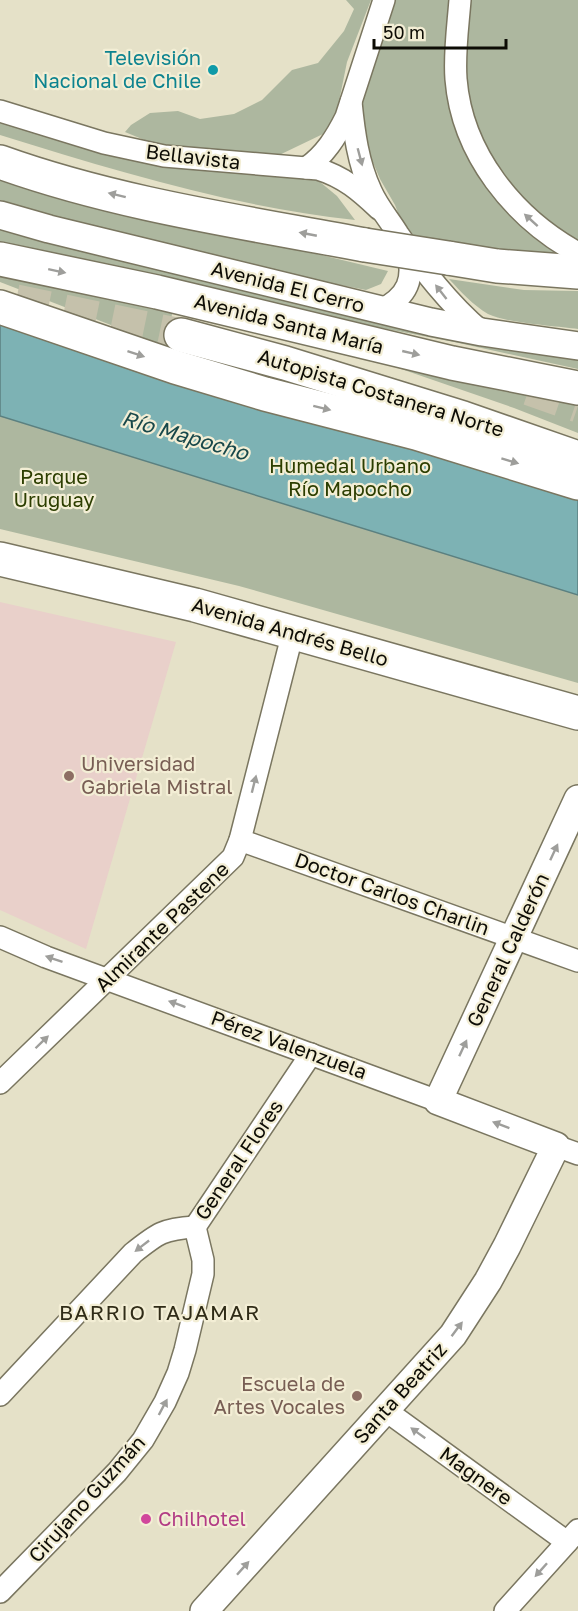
<svg xmlns="http://www.w3.org/2000/svg" width="578" height="1611" viewBox="0 0 578 1611" font-family="'Golos Text',sans-serif">
<style>
.education{fill:#e9d0ca}
.green{fill:#adb79f}
.water{fill:#7db2b4;stroke:#5b8080;stroke-width:1.5}
.lines{fill:none;stroke-linecap:round;stroke-linejoin:round}
.motorway-tunnel{stroke:#c5c1ab;stroke-width:33;stroke-dasharray:33 16;stroke-linecap:butt}
.minor-casing{stroke:#7a7660;stroke-width:24}
.tertiary-casing{stroke:#7a7660;stroke-width:30}
.primary-casing{stroke:#7a7660;stroke-width:36}
.motorway-casing{stroke:#7a7660;stroke-width:36}
.minor{stroke:#fff;stroke-width:21}
.tertiary{stroke:#fff;stroke-width:27}
.primary{stroke:#fff;stroke-width:33}
.motorway{stroke:#fff;stroke-width:33}
.primary-bridge-casing{stroke:#7a7660;stroke-width:36;stroke-linecap:butt}
.primary-bridge{stroke:#fff;stroke-width:33}
.oneway{fill:#9e9e9b}
.culture-dot{fill:#0f9aa8;stroke:#f3eed5;stroke-width:2}
.education-dot{fill:#8d6e63;stroke:#f3eed5;stroke-width:2}
.hotel-dot{fill:#d1479c;stroke:#f3eed5;stroke-width:2}
.labels{text-anchor:middle;stroke-width:4.5;stroke-linejoin:round;paint-order:stroke}
.culture-label{font-size:20px;fill:#0d838f;stroke:#f3eed5;text-anchor:end}
.street-label{font-size:20px;fill:#0d0c05;stroke:#f3eed5}
.park-label{font-size:20px;fill:#2c3e00;stroke:#f3eed5}
.education-label{font-size:20px;fill:#785e54;stroke:#f3eed5;text-anchor:start}
.hotel-label{font-size:20px;fill:#b23c85;stroke:#f3eed5;text-anchor:start}
.water-label{font-size:21px;font-style:italic;fill:#18484a;stroke:#f3eed5}
.neighbourhood-label{font-size:21px;letter-spacing:1.5px;fill:#302c18;stroke:#f3eed5}
</style>
<rect width="100%" height="100%" fill="#e5e1c8"/>
<polygon class="education" points="0,602 176,642 86,949 0,910"/>
<g class="green">
<polygon points="346,0 371,0 347,62 336,116 323,134 273,158 154,144 125,132 131,125 150,113 178,111 200,119 234,114 262,100 292,70 318,63 344,31 354,9"/>
<polygon points="381,0 578,0 578,257 548,256 420,242 402,223 395,205 380,179 366,146 362,112 367,51"/>
<path d="M 0,117 L 314,177 L 337,196 L 355,220 C 234,207 116,171 0,135 Z"/>
<polygon points="0,178 388,271 381,284 366,290 265,270 120,236 0,200"/>
<polygon points="0,227 175,274 223,282 578,354 578,369 454,342 320,316 26,250 0,243"/>
<polygon points="0,270 173,310 165,346 0,282"/>
<path d="M 449,279 L 524,290 L 578,291 L 578,329 C 556,326 506,323 488,314 C 473,305 461,292 449,279 Z"/>
<polygon points="0,331 578,495 578,683 239,586 0,529"/>
<polygon points="375,360 578,402 578,433 514,408"/>
</g>
<polygon class="water" points="0,324 578,495 578,595 0,416"/>
<g class="lines">
<g class="motorway-tunnel">
<polyline points="16,301 181,335"/>
<polyline points="529,389 578,406"/>
</g>
<defs>
<g id="minor">
<path d="M 460,0 C 458,26 454,53 456,79 C 462,154 514,218 578,253"/>
<path d="M 351,102 C 354,132 358,163 371,191 C 378,207 389,219 398,234 C 423,270 448,303 482,332"/>
<path d="M 0,111 L 104,143 L 164,156 L 318,169 C 344,177 360,191 379,209"/>
<path d="M 306,168 C 325,155 336,137 346,117 L 384,0"/>
<path d="M 381,310 C 408,296 415,279 407,250"/>
<polyline points="240,840 578,961"/>
<polyline points="0,937 46,957 438,1101"/>
<polyline points="0,1083 233,857 240,840 293,632"/>
<polyline points="556,1146 578,1154"/>
<polyline points="195,1227 311,1054"/>
<path d="M 0,1395 L 133,1253 C 158,1233 163,1229 195,1227"/>
<polyline points="385,1410 567,1542"/>
<polyline points="0,1592 117,1472 143,1440 165,1402 178,1373 185,1350 203,1274 203,1260 195,1227"/>
<polyline points="505,1611 578,1530"/>
</g>
<g id="tertiary">
<polyline points="0,215 49,229 431,322 482,332 578,346"/>
<polyline points="204,1611 453,1335 488,1281 507,1246 556,1146 438,1101 578,799"/>
</g>
<g id="primary">
<path d="M 0,162 C 117,204 243,222 365,245"/>
<polyline points="448,258 497,266 578,272"/>
<polyline points="0,259 157,292 452,363 578,388"/>
<polyline points="0,559 195,605 578,713"/>
</g>
<g id="motorway">
<polyline points="0,307 175,367 265,394 416,433 578,483"/>
<polyline points="181,335 285,363 463,418 578,458"/>
</g>
</defs>
<use href="#minor" class="minor-casing"/>
<use href="#tertiary" class="tertiary-casing"/>
<use href="#primary" class="primary-casing"/>
<use href="#motorway" class="motorway-casing"/>
<use href="#minor" class="minor"/>
<use href="#tertiary" class="tertiary"/>
<use href="#primary" class="primary"/>
<use href="#motorway" class="motorway"/>
<defs>
<polyline id="primary-bridge" points="365,245 448,258"/>
</defs>
<use href="#primary-bridge" class="primary-bridge-casing"/>
<use href="#primary-bridge" class="primary-bridge"/>
</g>
<defs><path id="oneway-solid" d="M-6-.8H1V-3.2L6.5 0L1 3.2V.8H-6Z" transform="scale(1.5)"/></defs>
<g class="oneway">
<use href="#oneway-solid" transform="translate(360 157) rotate(75)"/>
<use href="#oneway-solid" transform="translate(117 195) rotate(-166)"/>
<use href="#oneway-solid" transform="translate(531 220) rotate(-138)"/>
<use href="#oneway-solid" transform="translate(308 234) rotate(-169)"/>
<use href="#oneway-solid" transform="translate(57 271) rotate(12)"/>
<use href="#oneway-solid" transform="translate(441 292) rotate(-128)"/>
<use href="#oneway-solid" transform="translate(411 353) rotate(13)"/>
<use href="#oneway-solid" transform="translate(136 354) rotate(18)"/>
<use href="#oneway-solid" transform="translate(322 408) rotate(14)"/>
<use href="#oneway-solid" transform="translate(510 461) rotate(17)"/>
<use href="#oneway-solid" transform="translate(254 784) rotate(-76)"/>
<use href="#oneway-solid" transform="translate(554 852) rotate(-65)"/>
<use href="#oneway-solid" transform="translate(54 959) rotate(-161)"/>
<use href="#oneway-solid" transform="translate(177 1004) rotate(-160)"/>
<use href="#oneway-solid" transform="translate(42 1042) rotate(-44)"/>
<use href="#oneway-solid" transform="translate(463 1048) rotate(-65)"/>
<use href="#oneway-solid" transform="translate(501 1125) rotate(-159)"/>
<use href="#oneway-solid" transform="translate(142 1246) rotate(142)"/>
<use href="#oneway-solid" transform="translate(457 1329) rotate(-53)"/>
<use href="#oneway-solid" transform="translate(163 1407) rotate(-62)"/>
<use href="#oneway-solid" transform="translate(418 1433) rotate(-144)"/>
<use href="#oneway-solid" transform="translate(243 1568) rotate(-48)"/>
<use href="#oneway-solid" transform="translate(541 1570) rotate(132)"/>
</g>
<circle class="culture-dot" cx="213" cy="70" r="6"/>
<g class="education-dot">
<circle cx="69" cy="776" r="6"/>
<circle cx="357" cy="1396" r="6"/>
</g>
<circle class="hotel-dot" cx="146" cy="1519" r="6"/>
<g class="labels">
<g class="culture-label">
<text x="201" y="65">Televisión<tspan x="201" dy="23">Nacional de Chile</tspan></text>
</g>
<g class="street-label">
<text transform="translate(193 157) rotate(7)" y="7">Bellavista</text>
<text transform="translate(288 287) rotate(14)" y="7">Avenida El Cerro</text>
<text transform="translate(289 324) rotate(14)" y="7">Avenida Santa María</text>
<text transform="translate(381 393) rotate(17)" y="7">Autopista Costanera Norte</text>
<text transform="translate(290 632) rotate(16)" y="7">Avenida Andrés Bello</text>
<text transform="translate(392 894) rotate(20)" y="7">Doctor Carlos Charlin</text>
<text transform="translate(162 927) rotate(-44)" y="7">Almirante Pastene</text>
<text transform="translate(508 950) rotate(-65)" y="7">General Calderón</text>
<text transform="translate(289 1045) rotate(20)" y="7">Pérez Valenzuela</text>
<text transform="translate(239 1160) rotate(-56)" y="7">General Flores</text>
<text transform="translate(400 1393) rotate(-48)" y="7">Santa Beatriz</text>
<text transform="translate(476 1476) rotate(36)" y="7">Magnere</text>
<text transform="translate(87 1499) rotate(-48)" y="7">Cirujano Guzmán</text>
</g>
<g class="park-label">
<text x="350" y="473">Humedal Urbano<tspan x="350" dy="23">Río Mapocho</tspan></text>
<text x="54" y="484">Parque<tspan x="54" dy="23">Uruguay</tspan></text>
</g>
<g class="education-label">
<text x="81" y="771">Universidad<tspan x="81" dy="23">Gabriela Mistral</tspan></text>
<text x="345" y="1391" text-anchor="end">Escuela de<tspan x="345" dy="23">Artes Vocales</tspan></text>
</g>
<g class="hotel-label">
<text x="158" y="1526">Chilhotel</text>
</g>
<g class="water-label">
<text transform="translate(185 436) rotate(16)" y="7">Río Mapocho</text>
</g>
<g class="neighbourhood-label">
<text x="160" y="1320">BARRIO TAJAMAR</text>
</g>
</g>
<path d="M374 39v9h132v-9" fill="none" stroke="#0d0c05" stroke-width="3"/>
<text x="383" y="39" font-size="18" fill="#0d0c05" stroke="#f3eed5" stroke-width="4.5" paint-order="stroke">50 m</text>
</svg>
